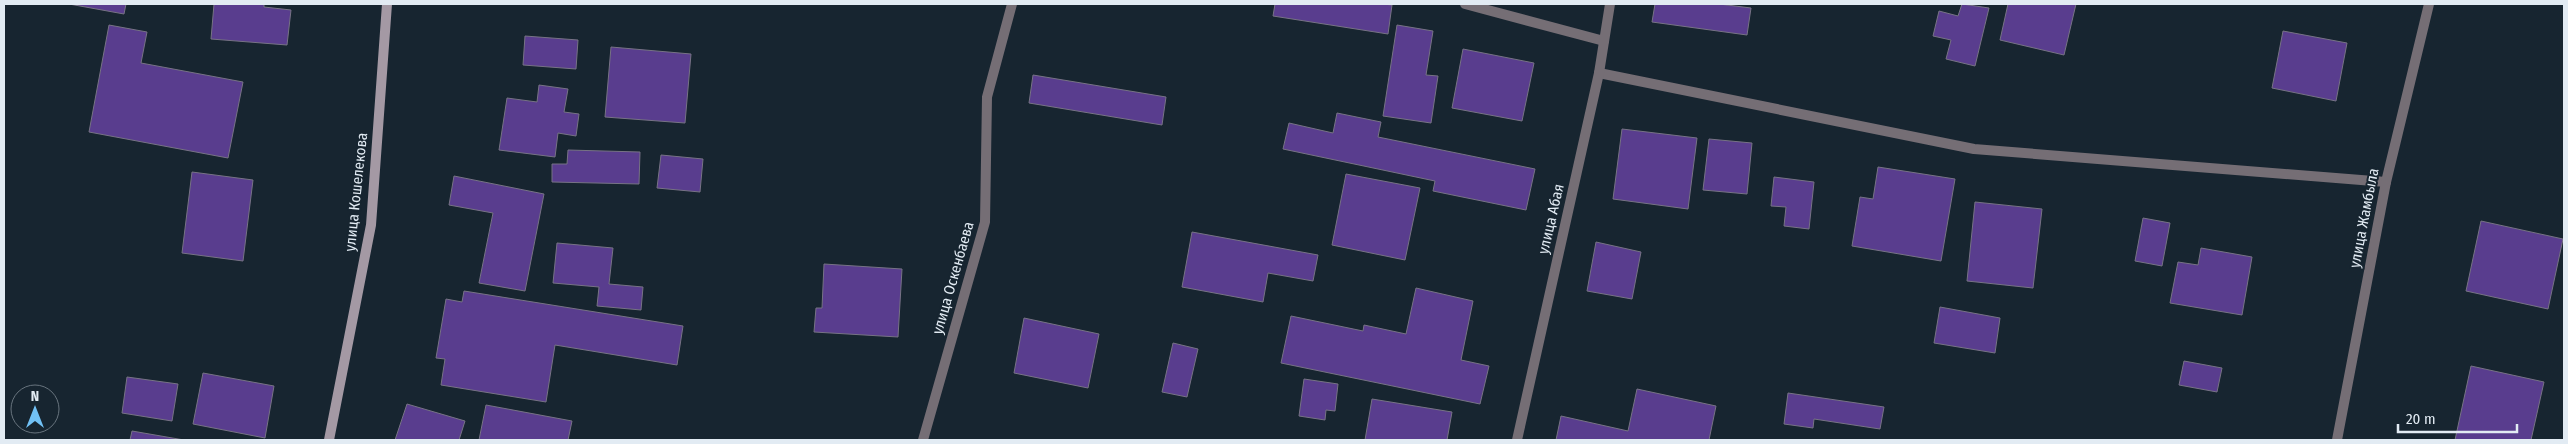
<svg xmlns="http://www.w3.org/2000/svg" width="2568" height="444" viewBox="0 0 2568 444" font-family="'Fira Sans Condensed',sans-serif">
<style>
.building{fill:#593d8e;stroke:#777385}
.lines{fill:none;stroke-linecap:round;stroke-linejoin:round}
.lane{stroke:#756e75;stroke-width:10}
.street{stroke:#756e75;stroke-width:10}
.secondary{stroke:#a499a4;stroke-width:10}
.labels{text-anchor:middle;stroke-width:4;stroke-linejoin:round;paint-order:stroke}
.street-label{font-size:15px;fill:#e2ebf3;stroke:#172530}
</style>
<rect width="100%" height="100%" fill="#172530"/>
<g class="building">
<polygon points="69,4 126,4 124,14"/>
<polygon points="214,4 264,4 264,7 291,10 287,45 211,39"/>
<polygon points="1275,4 1383,4 1392,5 1388,34 1273,16"/>
<polygon points="1655,4 1719,4 1751,8 1747,35 1652,22"/>
<polygon points="1962,4 1989,8 1975,66 1946,59 1951,40 1933,36 1939,11 1958,16"/>
<polygon points="2008,4 2076,4 2064,55 2000,40"/>
<polygon points="109,25 147,32 141,63 243,82 228,158 89,132"/>
<polygon points="1397,25 1433,31 1426,75 1438,76 1431,123 1383,116"/>
<polygon points="2283,31 2347,43 2336,101 2272,88"/>
<polygon points="525,36 578,40 576,69 523,65"/>
<polygon points="611,47 691,54 685,123 605,117"/>
<polygon points="1463,49 1534,63 1522,121 1452,108"/>
<polygon points="1033,75 1166,97 1162,125 1029,103"/>
<polygon points="539,85 568,89 564,112 579,114 576,136 558,133 555,157 499,150 507,98 537,102"/>
<polygon points="1337,113 1381,122 1378,137 1535,169 1526,210 1433,191 1435,181 1283,149 1289,123 1333,133"/>
<polygon points="1622,129 1697,138 1688,209 1613,199"/>
<polygon points="1709,139 1752,143 1747,194 1703,190"/>
<polygon points="568,150 640,152 639,184 552,182 552,164 567,164"/>
<polygon points="661,155 703,159 700,192 657,188"/>
<polygon points="1878,167 1955,179 1941,261 1852,246 1860,197 1873,199"/>
<polygon points="192,172 253,180 243,261 182,253"/>
<polygon points="1346,174 1420,188 1405,260 1332,245"/>
<polygon points="454,176 544,194 525,291 479,283 493,213 449,205"/>
<polygon points="1774,177 1814,182 1809,229 1784,226 1786,207 1771,206"/>
<polygon points="1975,202 2042,209 2033,288 1967,281"/>
<polygon points="2143,218 2170,223 2162,266 2135,261"/>
<polygon points="2481,221 2563,239 2548,309 2466,291"/>
<polygon points="1192,232 1318,255 1313,281 1268,273 1263,302 1182,287"/>
<polygon points="1596,242 1641,252 1632,299 1587,291"/>
<polygon points="557,243 613,248 609,284 643,287 641,310 597,306 599,287 553,283"/>
<polygon points="2201,248 2252,257 2242,315 2170,303 2178,262 2198,265"/>
<polygon points="824,264 902,269 898,337 814,332 816,308 822,308"/>
<polygon points="1416,288 1473,301 1461,360 1489,366 1480,404 1281,363 1291,316 1363,331 1364,325 1406,334"/>
<polygon points="464,291 683,326 677,365 555,345 546,402 441,385 445,359 436,358 446,299 462,302"/>
<polygon points="1940,307 2000,318 1995,353 1934,343"/>
<polygon points="1024,318 1099,334 1088,388 1014,373"/>
<polygon points="1173,343 1198,349 1187,397 1162,392"/>
<polygon points="2184,361 2222,368 2217,392 2179,385"/>
<polygon points="2471,366 2544,382 2531,440 2455,440"/>
<polygon points="203,373 274,386 265,438 193,424"/>
<polygon points="127,377 178,384 172,421 122,413"/>
<polygon points="1304,379 1338,384 1335,411 1326,410 1325,420 1299,416"/>
<polygon points="1637,389 1716,406 1709,440 1556,440 1561,416 1628,431"/>
<polygon points="1788,393 1884,407 1880,429 1814,419 1813,428 1784,424"/>
<polygon points="1372,399 1452,412 1447,440 1365,440"/>
<polygon points="407,404 465,421 459,440 395,440"/>
<polygon points="486,405 572,421 568,440 479,440"/>
<polygon points="132,431 184,440 130,440"/>
</g>
<g class="lines">
<g class="lane">
<polyline points="1465,4 1604,41"/>
<polyline points="1599,73 1974,149 2386,182"/>
<polyline points="923,440 985,222 987,97 1012,4"/>
</g>
<g class="street">
<polyline points="1517,440 1599,73 1610,4"/>
<polyline points="2337,440 2386,182 2429,4"/>
</g>
<polyline class="secondary" points="329,440 371,225 387,4"/>
</g>
<g class="labels">
<g class="street-label">
<text transform="translate(356 192) rotate(-84)" y="5">улица Кошелекова</text>
<text transform="translate(2364 218) rotate(-79)" y="5">улица Жамбыла</text>
<text transform="translate(1551 219) rotate(-77)" y="5">улица Абая</text>
<text transform="translate(953 278) rotate(-74)" y="5">улица Оскенбаева</text>
</g>
</g>
<rect width="2568" height="444" fill="none" stroke="#e2ebf3" stroke-width="10"/>
<g transform="translate(35 409)"><circle r="24" fill="#172530" stroke="#68747e"/>
<path d="M0-4L9 19L0 12L-9 19Z" fill="#71c1f5"/>
<text y="-8" font-size="14" font-weight="bold" text-anchor="middle" fill="#e2ebf3">N</text>
</g>
<path d="M2398 424v8h119v-8" fill="none" stroke="#e2ebf3" stroke-width="2.5"/>
<text x="2406" y="424" font-size="15" fill="#e2ebf3" stroke="#172530" stroke-width="4" paint-order="stroke">20 m</text>
</svg>
